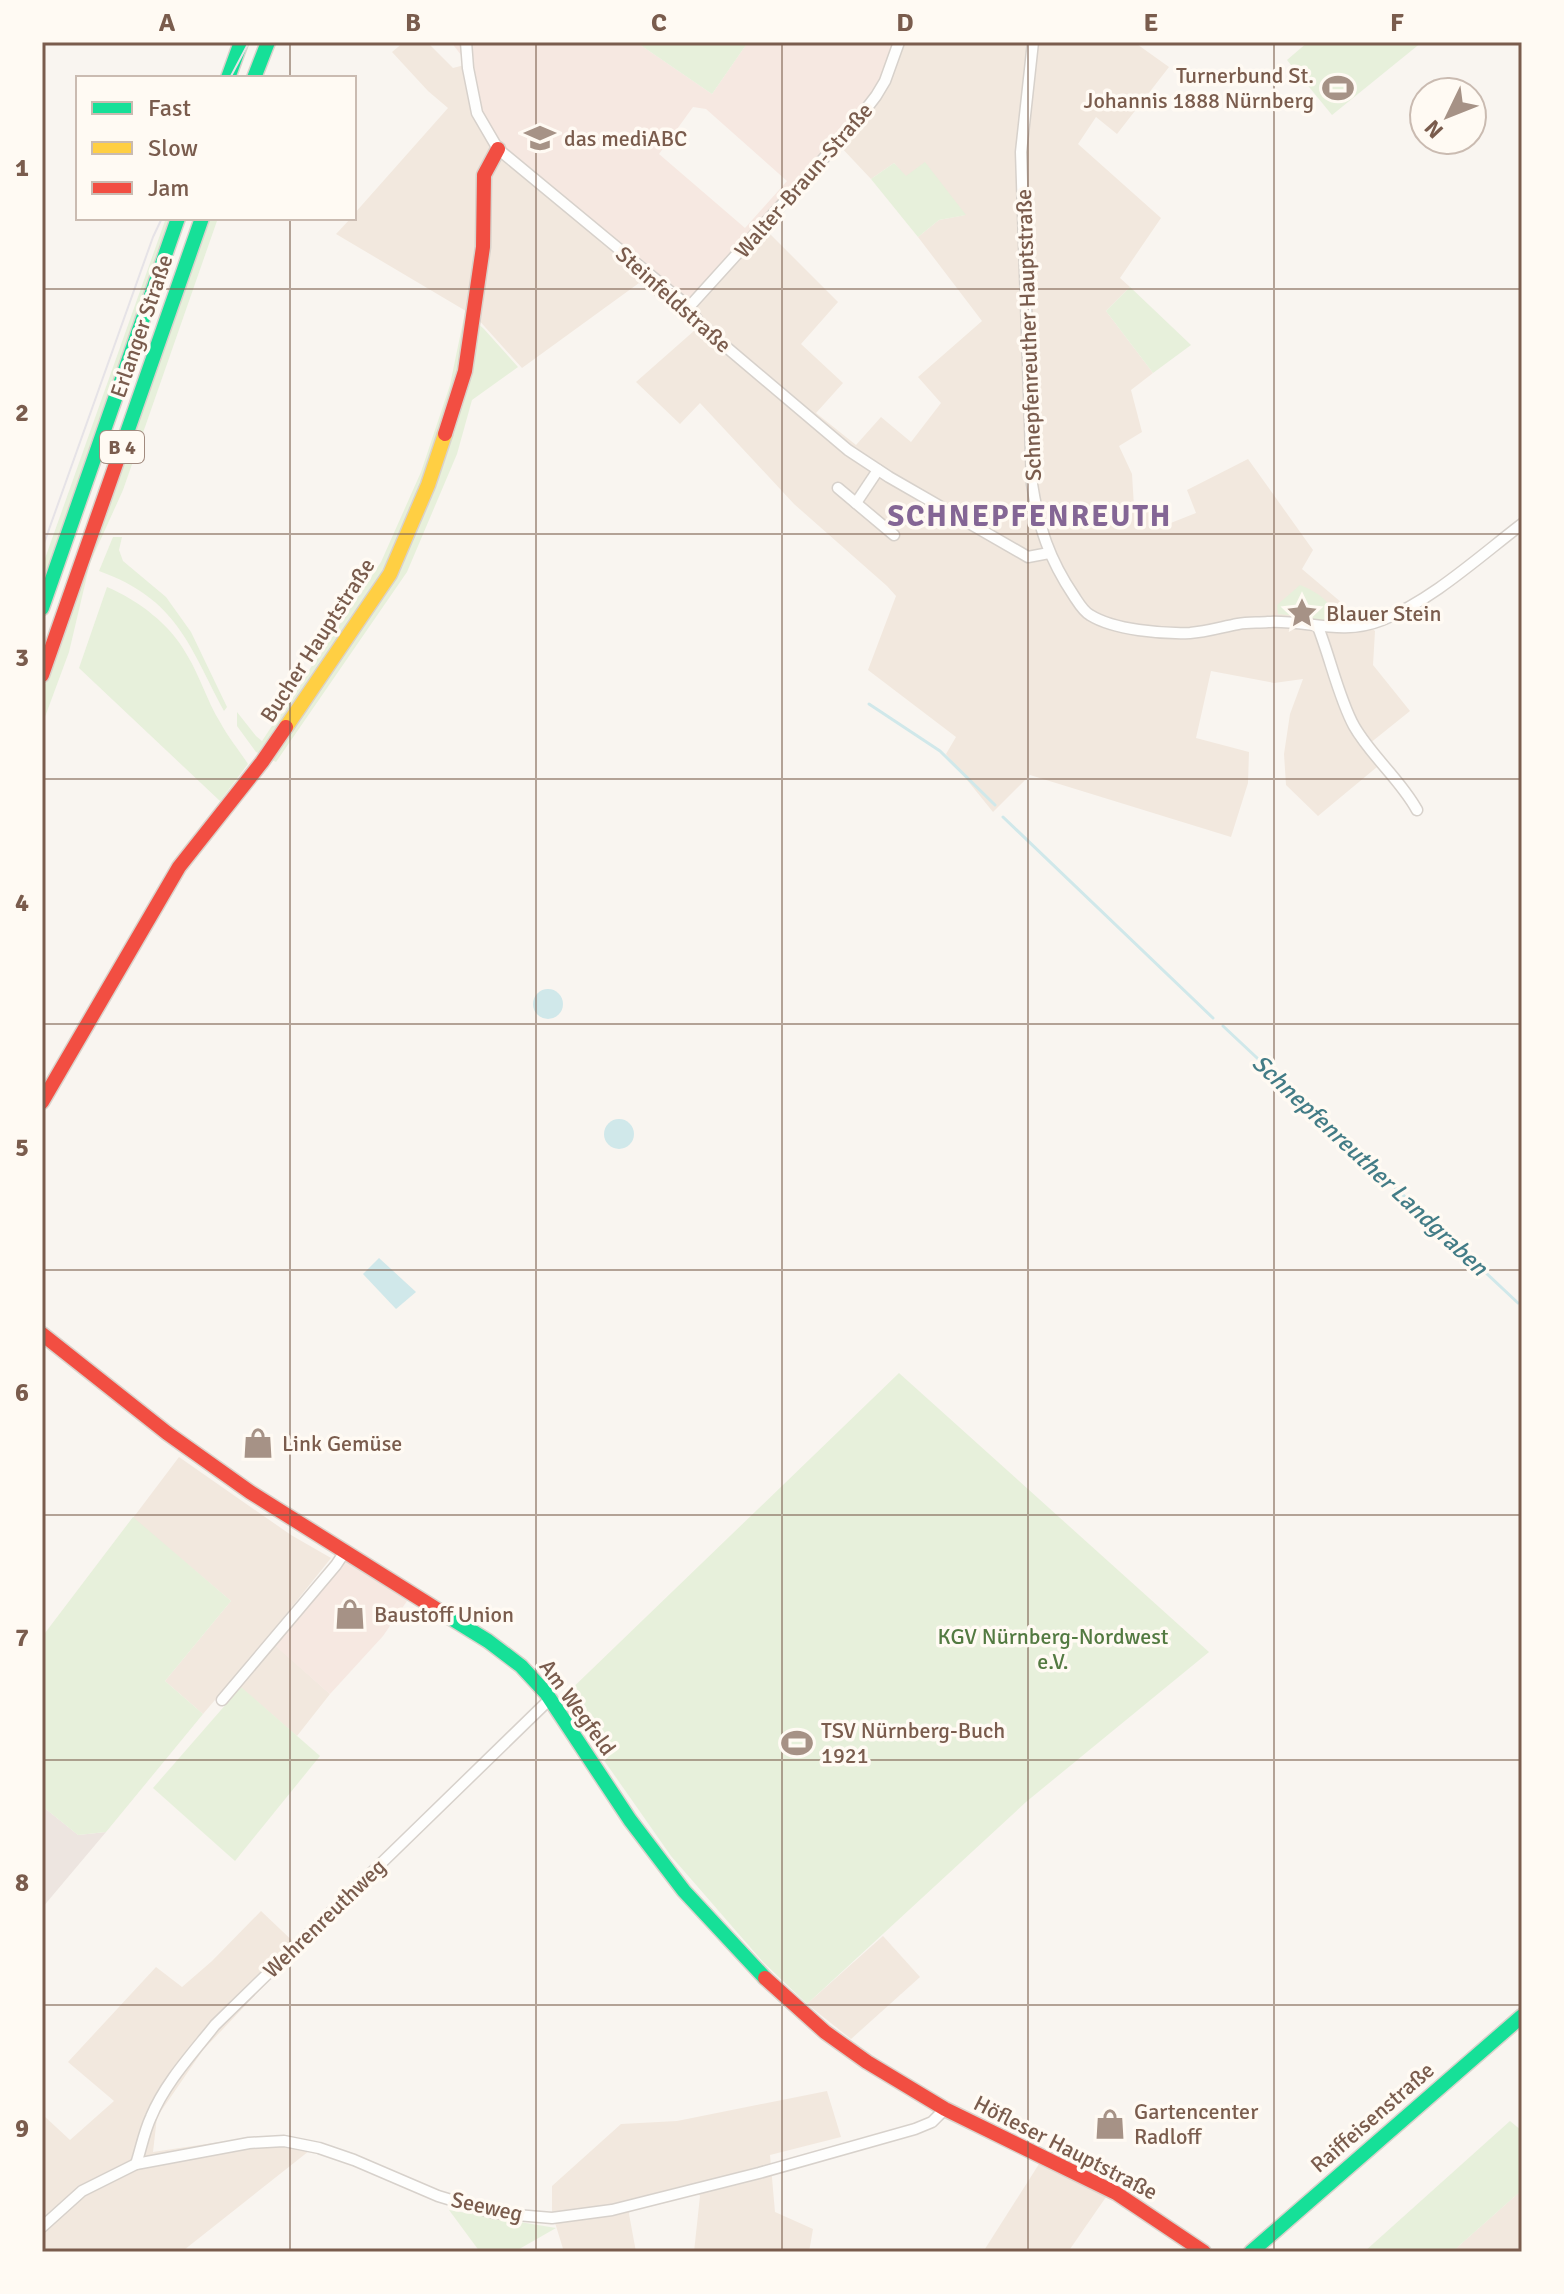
<svg xmlns="http://www.w3.org/2000/svg" width="1564" height="2294" viewBox="0 0 1564 2294" font-family="Signika,sans-serif">
<style>
.residential{fill:#f2e8de}
.commercial{fill:#f6e8e1;fill-rule:evenodd}
.industrial{fill:#ede5e0}
.green{fill:#e7f0db}
.water{fill:#d0e8ea}
.lines{fill:none;stroke-linecap:round;stroke-linejoin:round}
.stream{stroke:#d0e8ea;stroke-width:3}
.street-casing{stroke:#d7d1cb;stroke-width:13}
.fast-casing{stroke:#d9d2cb;stroke-width:17}
.slow-casing{stroke:#d9d2cb;stroke-width:17}
.jam-casing{stroke:#d9d2cb;stroke-width:17}
.street{stroke:#fefefd;stroke-width:10}
.fast{stroke:#16e098;stroke-width:14}
.slow{stroke:#ffcf43;stroke-width:14}
.jam{stroke:#f24e42;stroke-width:14}
.tram{stroke:#e6e3e7;stroke-width:2}
.grid{fill:none;stroke:#7a5c4d;stroke-width:2;stroke-opacity:0.55}
.labels{text-anchor:middle;stroke-width:7;stroke-linejoin:round;paint-order:stroke}
.shield{fill:#fffaf3;stroke:#a28b7f;stroke-width:2}
.shield-label{font-size:20px;font-weight:bold;fill:#7a5c4d}
.poi-label{font-size:22px;fill:#7a5c4d;stroke:#fffaf3;text-anchor:start}
.street-label{font-size:22px;fill:#7a5c4d;stroke:#fffaf3}
.park-label{font-size:22px;fill:#537a41;stroke:#fffaf3}
.water-label{font-size:24px;font-style:italic;fill:#437c86;stroke:#fffaf3}
.district-label{font-size:30px;font-weight:bold;letter-spacing:2px;fill:#846695;stroke:#fffaf3}
.neatline{fill:none;stroke:#7a5c4d;stroke-width:3}
.grid-label{font-size:26px;text-anchor:middle;font-weight:bold;fill:#7a5c4d}
</style>
<rect width="100%" height="100%" fill="#f9f5f0"/>
<g class="residential">
<polygon points="404,42 427,42 453,68 468,64 687,300 764,228 838,302 801,344 843,383 816,413 856,445 881,417 911,442 941,403 918,377 982,321 918,237 939,220 965,215 905,176 894,163 871,179 838,144 903,42 1134,42 1169,67 1117,134 1096,117 1078,144 1161,218 1120,278 1130,287 1106,311 1153,373 1131,390 1142,432 1119,446 1132,474 1134,507 1148,508 1158,528 1196,513 1187,490 1248,459 1313,550 1302,569 1375,631 1373,665 1410,711 1364,748 1377,767 1318,816 1286,785 1284,754 1290,714 1303,679 1274,683 1211,671 1196,738 1249,752 1248,783 1231,837 1030,775 993,812 946,754 956,737 868,670 896,596 887,586 794,504 700,403 680,424 636,382 695,330 639,283 522,368 476,317 336,234 351,218 354,218 354,214 448,108 428,91 392,52"/>
<polygon points="179,1457 291,1535 331,1558 267,1638 330,1694 297,1736 232,1680 203,1714 165,1681 231,1601 133,1518"/>
<polygon points="261,1911 300,1948 203,2050 157,2117 153,2152 260,2136 309,2151 184,2250 185,2252 42,2252 42,2114 70,2140 114,2101 68,2062 156,1967 182,1987 212,1961"/>
<polygon points="883,1936 920,1977 851,2039 807,2004"/>
<polygon points="827,2091 841,2137 770,2155 775,2212 813,2229 809,2252 694,2252 700,2196 694,2184 632,2200 629,2214 636,2252 564,2252 552,2213 552,2186 621,2124 677,2121"/>
<polygon points="1039,2164 1106,2197 1068,2252 983,2252"/>
<polygon points="1522,2190 1522,2252 1452,2252"/>
</g>
<g class="commercial">
<path d="M 451,42 L 636,42 L 712,94 L 748,42 L 903,42 L 891,78 L 764,228 L 687,300 L 497,143 L 480,117 L 468,64 ZM 693,107 L 706,109 L 787,181 L 745,228 L 659,154 Z"/>
<polygon points="346,1560 407,1601 383,1636 330,1694 274,1645"/>
</g>
<polygon class="industrial" points="42,1806 78,1835 106,1832 42,1908"/>
<g class="green">
<polygon points="636,42 748,42 712,94"/>
<polygon points="1308,42 1422,42 1332,115 1287,60"/>
<polygon points="925,162 966,215 939,220 918,237 871,179 894,163 906,176"/>
<polygon points="166,218 173,218 42,592 42,567"/>
<polygon points="209,218 218,218 123,490 90,563 69,652 42,725 42,693"/>
<polygon points="1130,287 1191,345 1153,373 1106,311"/>
<polygon points="465,312 484,329 518,367 472,400 457,454 407,572 276,762 256,752 237,726 237,712 256,736 262,741 381,562 421,472 450,385"/>
<path d="M 113,537 L 122,537 L 119,550 L 123,561 L 166,597 L 191,632 L 227,707 L 224,711 C 189,645 177,599 99,571 Z"/>
<path d="M 1300,585 C 1313,590 1336,602 1330,618 L 1322,622 L 1307,617 L 1278,614 L 1277,605 Z"/>
<path d="M 107,587 C 138,600 171,625 187,655 C 200,676 207,701 220,722 C 228,737 239,750 248,764 L 220,801 L 79,668 Z"/>
<polygon points="899,1373 1209,1652 1026,1802 807,2004 763,1962 671,1856 561,1699"/>
<polygon points="133,1517 231,1601 165,1681 203,1714 106,1832 78,1835 42,1806 42,1637"/>
<polygon points="241,1687 320,1756 235,1861 153,1788"/>
<polygon points="1510,2121 1522,2131 1522,2190 1452,2252 1364,2252"/>
<polygon points="449,2210 556,2228 514,2252 480,2252"/>
</g>
<g class="water">
<circle cx="548" cy="1004" r="15"/>
<circle cx="619" cy="1134" r="15"/>
<polygon points="379,1258 416,1292 396,1309 363,1274"/>
</g>
<g class="lines">
<g class="stream">
<polyline points="869,704 940,751 995,805"/>
<polyline points="1003,817 1213,1018"/>
<polyline points="1223,1026 1518,1303"/>
</g>
<defs>
<g id="street">
<polyline points="466,42 468,68 477,113 498,149 689,307 698,321 725,346 848,450 889,477 1028,557 1049,553"/>
<path d="M 1033,42 L 1021,152 L 1032,484 C 1039,528 1049,559 1074,596 C 1078,602 1083,611 1090,615 C 1114,630 1162,634 1190,633 C 1206,632 1222,627 1238,624 C 1248,622 1258,623 1268,622 C 1308,620 1342,636 1382,620 C 1431,601 1480,556 1522,524"/>
<polyline points="689,307 853,126 876,96 885,81 899,42"/>
<polyline points="838,488 894,535"/>
<polyline points="856,503 878,470"/>
<path d="M 1318,627 C 1330,657 1339,699 1354,726 C 1371,756 1400,779 1417,810"/>
<polyline points="222,1700 336,1565 344,1553"/>
<path d="M 136,2164 C 141,2149 144,2132 151,2117 C 165,2083 192,2054 215,2025 L 550,1699"/>
<polyline points="42,2227 82,2191 136,2164 249,2143 284,2141 319,2148 354,2160 438,2196 494,2213 552,2218 612,2210 759,2173 915,2129 932,2122 945,2109"/>
</g>
<g id="fast">
<polyline points="228,78 241,42"/>
<polyline points="254,78 268,42"/>
<polyline points="123,444 202,218"/>
<polyline points="42,608 178,218"/>
<polyline points="441,1612 488,1641 521,1666 546,1693 630,1820 684,1891 765,1978"/>
<polyline points="1251,2252 1522,2016"/>
</g>
<polyline id="slow" points="286,727 390,574 428,485 445,434"/>
<g id="jam">
<polyline points="445,434 465,371 483,247 484,175 498,149"/>
<polyline points="42,675 123,444"/>
<polyline points="42,1102 179,867 262,762 286,727"/>
<polyline points="42,1334 167,1433 250,1492 441,1612"/>
<polyline points="765,1978 825,2032 867,2062 945,2109 1116,2193 1204,2252"/>
</g>
</defs>
<use href="#street" class="street-casing"/>
<use href="#fast" class="fast-casing"/>
<use href="#slow" class="slow-casing"/>
<use href="#jam" class="jam-casing"/>
<use href="#street" class="street"/>
<use href="#fast" class="fast"/>
<use href="#slow" class="slow"/>
<use href="#jam" class="jam"/>
<g class="tram">
<polyline points="230,78 249,42"/>
<polyline points="42,549 153,237 162,218"/>
</g>
</g>
<path class="grid" d="M 290,42 L 290,78M 536,42 L 536,2252M 782,42 L 782,2252M 1028,42 L 1028,2252M 1274,42 L 1274,2252M 290,218 L 290,2252M 42,289 L 1522,289M 42,534 L 1522,534M 42,779 L 1522,779M 42,1024 L 1522,1024M 42,1270 L 1522,1270M 42,1515 L 1522,1515M 42,1760 L 1522,1760M 42,2005 L 1522,2005"/>
<defs>
<symbol id="stadium-bare" viewBox="-9 -9 18 18"><path d="M0-5a6.5 5 0 1 0 0 10a6.5 5 0 1 0 0-10ZM-3.5-1.8h7v3.6h-7Z" fill="#a69286" stroke="#fffaf3" stroke-width="2.5" paint-order="stroke"/></symbol>
<symbol id="university-bare" viewBox="-9 -9 18 18"><path d="M0-5L7-2L0 1L-7-2ZM-4 1L0 2.5L4 1V4Q0 6-4 4Z" fill="#a69286" stroke="#fffaf3" stroke-width="2.5" paint-order="stroke"/></symbol>
<symbol id="sight-bare" viewBox="-9 -9 18 18"><path d="M0-6L1.8-2.2L6-1.7L2.9 1.2L3.7 5.4L0 3.3L-3.7 5.4L-2.9 1.2L-6-1.7L-1.8-2.2Z" fill="#a69286" stroke="#fffaf3" stroke-width="2.5" paint-order="stroke"/></symbol>
<symbol id="shop-bare" viewBox="-9 -9 18 18"><path d="M-5-2.5h2.3a2.7 3.5 0 0 1 5.4 0H5L5.5 6h-11ZM-1.5-2.5h3a1.5 2.3 0 0 0-3 0Z" fill="#a69286" stroke="#fffaf3" stroke-width="2.5" paint-order="stroke"/></symbol>
</defs>
<g fill-rule="evenodd">
<use href="#stadium-bare" x="1316" y="66" width="44" height="44"/>
<use href="#university-bare" x="518" y="116" width="44" height="44"/>
<use href="#sight-bare" x="1280" y="591" width="44" height="44"/>
<use href="#shop-bare" x="236" y="1421" width="44" height="44"/>
<use href="#shop-bare" x="328" y="1592" width="44" height="44"/>
<use href="#stadium-bare" x="775" y="1721" width="44" height="44"/>
<use href="#shop-bare" x="1088" y="2102" width="44" height="44"/>
</g>
<g class="labels">
<rect class="shield" x="100" y="431" width="44" height="32" rx="6"/>
<g class="shield-label">
<text x="122" y="454">B 4</text>
</g>
<g class="poi-label">
<text x="1314" y="83" text-anchor="end">Turnerbund St.<tspan x="1314" dy="25">Johannis 1888 Nürnberg</tspan></text>
<text x="564" y="146">das mediABC</text>
<text x="1326" y="621">Blauer Stein</text>
<text x="282" y="1451">Link Gemüse</text>
<text x="374" y="1622">Baustoff Union</text>
<text x="821" y="1738">TSV Nürnberg-Buch<tspan x="821" dy="25">1921</tspan></text>
<text x="1134" y="2119">Gartencenter<tspan x="1134" dy="25">Radloff</tspan></text>
</g>
<g class="street-label">
<text transform="translate(803 180) rotate(-49)" y="8">Walter-Braun-Straße</text>
<text transform="translate(674 299) rotate(42)" y="8">Steinfeldstraße</text>
<text transform="translate(141 326) rotate(-71)" y="8">Erlanger Straße</text>
<text transform="translate(1028 335) rotate(-92)" y="8">Schnepfenreuther Hauptstraße</text>
<text transform="translate(317 640) rotate(-57)" y="8">Bucher Hauptstraße</text>
<text transform="translate(578 1707) rotate(54)" y="8">Am Wegfeld</text>
<text transform="translate(324 1918) rotate(-44)" y="8">Wehrenreuthweg</text>
<text transform="translate(1372 2117) rotate(-41)" y="8">Raiffeisenstraße</text>
<text transform="translate(1066 2147) rotate(27)" y="8">Höfleser Hauptstraße</text>
<text transform="translate(487 2206) rotate(12)" y="8">Seeweg</text>
</g>
<g class="park-label">
<text x="1053" y="1644">KGV Nürnberg-Nordwest<tspan x="1053" dy="25">e.V.</tspan></text>
</g>
<g class="water-label">
<text transform="translate(1370 1165) rotate(43)" y="8">Schnepfenreuther Landgraben</text>
</g>
<g class="district-label">
<text x="1030" y="526">SCHNEPFENREUTH</text>
</g>
</g>
<rect width="1564" height="2294" fill="none" stroke="#fffaf3" stroke-width="88"/>
<rect x="76" y="76" width="280" height="144" fill="#fffaf3" stroke="#cabbb1" stroke-width="2"/>
<rect x="92" y="102" width="40" height="12" fill="#16e098" stroke="#cabbb1" stroke-width="2"/>
<text x="148" y="116" font-size="24" fill="#7a5c4d">Fast</text>
<rect x="92" y="142" width="40" height="12" fill="#ffcf43" stroke="#cabbb1" stroke-width="2"/>
<text x="148" y="156" font-size="24" fill="#7a5c4d">Slow</text>
<rect x="92" y="182" width="40" height="12" fill="#f24e42" stroke="#cabbb1" stroke-width="2"/>
<text x="148" y="196" font-size="24" fill="#7a5c4d">Jam</text>
<g transform="translate(1448 116) rotate(227)"><circle r="38" fill="#fffaf3" stroke="#cabbb1" stroke-width="2"/>
<path d="M0-6L14 30L0 20L-14 30Z" fill="#a69286"/>
<text y="-12" font-size="22" font-weight="bold" text-anchor="middle" fill="#7a5c4d">N</text>
</g>
<rect x="44" y="44" width="1476" height="2206" class="neatline"/>
<g class="grid-label">
<text x="167" y="31">A</text>
<text x="413" y="31">B</text>
<text x="659" y="31">C</text>
<text x="905" y="31">D</text>
<text x="1151" y="31">E</text>
<text x="1397" y="31">F</text>
<text x="22" y="176">1</text>
<text x="22" y="421">2</text>
<text x="22" y="666">3</text>
<text x="22" y="911">4</text>
<text x="22" y="1156">5</text>
<text x="22" y="1401">6</text>
<text x="22" y="1646">7</text>
<text x="22" y="1891">8</text>
<text x="22" y="2137">9</text>
</g>
</svg>
